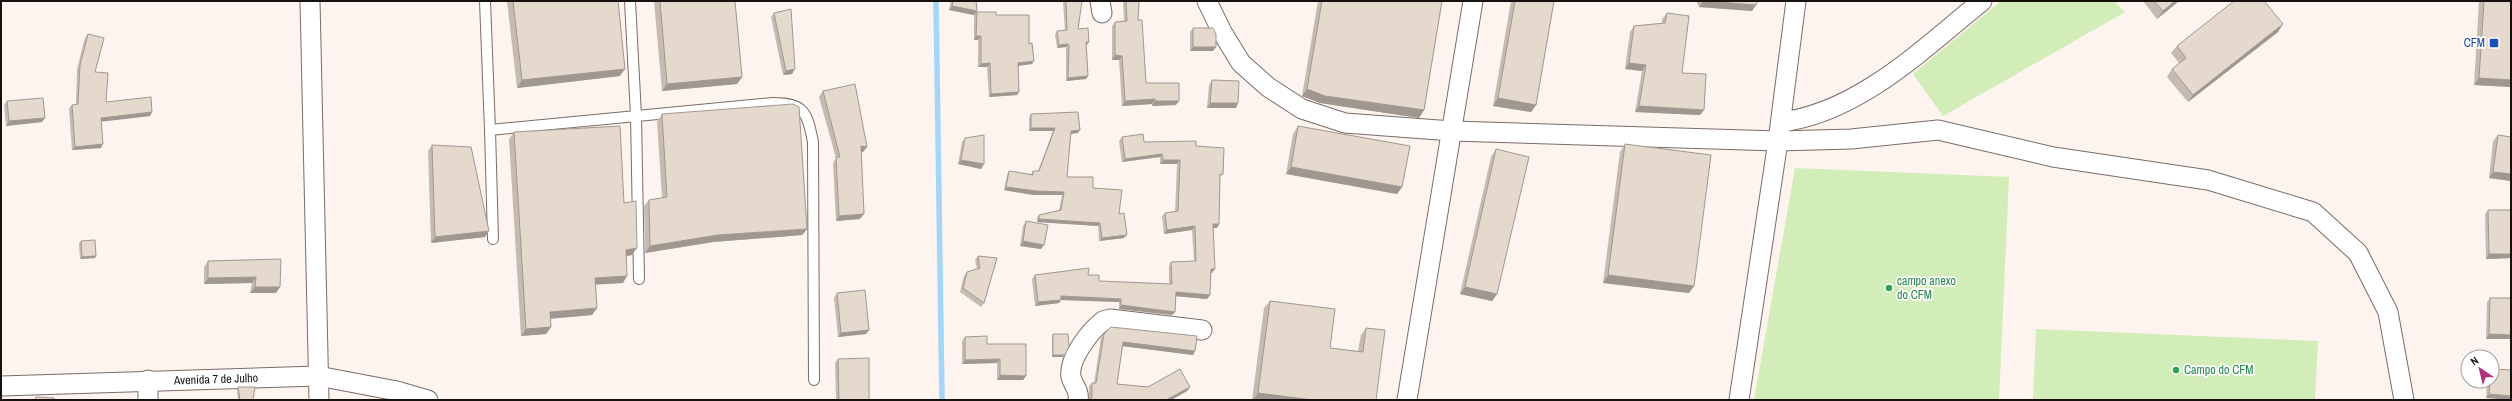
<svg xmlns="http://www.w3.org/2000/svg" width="2512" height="401" viewBox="0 0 2512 401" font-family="'Archivo Narrow',sans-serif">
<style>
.green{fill:#d2edb8}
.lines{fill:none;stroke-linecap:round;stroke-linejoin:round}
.stream{stroke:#a4d6fa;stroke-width:5.5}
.service-casing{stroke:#7a6c67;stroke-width:12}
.minor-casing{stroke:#7a6c67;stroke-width:21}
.service{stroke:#fff;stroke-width:10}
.minor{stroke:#fff;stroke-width:19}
.wall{fill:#c5bbb1}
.shaded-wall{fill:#a09890}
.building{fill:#e5d9ce;stroke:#a09890}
.transit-dot{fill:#1a4fb4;stroke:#fff;stroke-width:1.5}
.leisure-dot{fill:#2e9e5b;stroke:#fff;stroke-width:1.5}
.labels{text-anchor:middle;stroke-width:3.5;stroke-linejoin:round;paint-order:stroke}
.transit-label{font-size:12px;fill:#164399;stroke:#fff;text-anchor:end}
.leisure-label{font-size:12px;fill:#27864d;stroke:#fff;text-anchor:start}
.street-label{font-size:12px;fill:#16110f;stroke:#fff}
</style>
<rect width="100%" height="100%" fill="#fdf3ef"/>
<g class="green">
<polygon points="2001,1 2114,1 2125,12 1943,116 1913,74"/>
<polygon points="1795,168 2009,177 1999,400 1754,400"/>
<polygon points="2036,329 2318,341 2315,400 2033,400"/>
</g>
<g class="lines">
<polyline class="stream" points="936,1 942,400"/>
<defs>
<g id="service">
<polyline points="485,1 490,130"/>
<polyline points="630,1 636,116 639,279"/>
<path d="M 493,239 L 490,130 L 773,103 C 805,103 807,113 813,142 L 814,380"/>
</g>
<g id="minor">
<polyline points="310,1 319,400"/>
<polyline points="1100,1 1102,13"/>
<polyline points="1207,1 1222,32 1241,63 1268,87 1302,109 1345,123 1452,131 1778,141 1851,139 1938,130 2053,157 2208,180 2313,212 2358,253 2388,312 2404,400"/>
<path d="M 1781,122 C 1858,113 1924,48 1982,1"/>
<polyline points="148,380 148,400"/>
<path id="s1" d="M 1,386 L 318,376 L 397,391 L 428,400"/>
<path d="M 1078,400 C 1080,391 1073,385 1071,377 C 1068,359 1090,331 1103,321 L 1110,319 L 1202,330"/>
<polyline points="1407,400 1473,1"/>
<polyline points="1739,400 1778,141 1796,1"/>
</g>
</defs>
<use href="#service" class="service-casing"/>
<use href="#minor" class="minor-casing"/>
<use href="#service" class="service"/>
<use href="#minor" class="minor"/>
</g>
<g class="wall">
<polygon points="507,1 618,1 620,76 517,88"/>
<polygon points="654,1 735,1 742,77 737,84 662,91"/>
<polygon points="951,1 976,1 977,12 996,15 1029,44 1032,64 1018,66 1019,92 1017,95 989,97 987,67 978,67 978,40 974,40 974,15 949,10"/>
<polygon points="1063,1 1082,1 1078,29 1087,45 1086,45 1088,76 1086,79 1066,81 1066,47 1057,48 1055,35 1057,31 1065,31"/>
<polygon points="1123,1 1139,1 1138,20 1146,83 1176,105 1152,106 1152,104 1122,106 1119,60 1112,60 1112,26 1115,22 1124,21"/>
<polygon points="1318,1 1442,1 1424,110 1419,118 1320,103 1302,96"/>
<polygon points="1511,1 1554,1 1536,105 1531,112 1493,106"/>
<polygon points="1696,1 1758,1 1752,11 1699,7"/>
<polygon points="2143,1 2179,1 2157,19"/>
<polygon points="2479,1 2511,1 2511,87 2474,85"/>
<polygon points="774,13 792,74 783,75 771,17"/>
<polygon points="1667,13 1682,73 1700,115 1635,112 1642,71 1625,69 1630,32 1634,26 1662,23 1662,19"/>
<polygon points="1193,28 1216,47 1213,51 1190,51 1190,32"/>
<polygon points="2278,32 2188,102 2167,77 2172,69 2180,64 2171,53 2177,46"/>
<polygon points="88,34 95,72 106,102 152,112 150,116 102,121 101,148 72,150 69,108 72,105 76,104 77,69 85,38"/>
<polygon points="1212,80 1238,103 1236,108 1207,108 1209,85"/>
<polygon points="823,91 863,152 861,151 860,219 836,221 833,163 836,158 819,97"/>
<polygon points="7,101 45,118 42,122 6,126 4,105"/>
<polygon points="662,114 807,229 802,235 713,242 645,253 644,206 649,200 662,198 657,121"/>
<polygon points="1031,114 1078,133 1070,134 1067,177 1093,188 1119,214 1124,238 1099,241 1098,226 1037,222 1037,218 1039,215 1059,210 1062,195 1033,195 1004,190 1007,175 1009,171 1031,174 1033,171 1038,171 1053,131 1029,131 1029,118"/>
<polygon points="1298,126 1402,187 1397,194 1286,174 1293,134"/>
<polygon points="514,132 624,203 632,255 626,256 623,283 595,284 597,308 592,315 550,319 551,327 546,334 521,336 509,139"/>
<polygon points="2498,135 2511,181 2489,178 2493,141"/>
<polygon points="1122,137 1144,142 1196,146 1223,174 1220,177 1219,224 1217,228 1213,228 1212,273 1211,273 1210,295 1207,299 1176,296 1175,312 1172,315 1119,309 1119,302 1061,300 1059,303 1035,306 1032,279 1035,275 1088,275 1099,281 1169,284 1169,266 1171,262 1194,261 1192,230 1164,234 1162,216 1165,213 1175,212 1177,164 1160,164 1160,157 1122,162 1119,141"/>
<polygon points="965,138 981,169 958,164 962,142"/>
<polygon points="1625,144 1694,286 1689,293 1603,283 1620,152"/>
<polygon points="432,145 485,237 431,243 428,151"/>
<polygon points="1496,149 1497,294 1492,301 1460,294 1491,157"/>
<polygon points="2488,210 2511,258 2486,259 2485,214"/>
<polygon points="1026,221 1041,249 1020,246 1023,226"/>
<polygon points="81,241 96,256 95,258 80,259 79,243"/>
<polygon points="978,256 997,258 984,303 981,307 960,292 964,276 967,272 977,269 975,260"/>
<polygon points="281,259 276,293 250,293 252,283 204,284 204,267 208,261"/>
<polygon points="837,293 869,330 866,334 838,337 834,298"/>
<polygon points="2490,298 2511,339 2486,339 2487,302"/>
<polygon points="1270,301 1330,348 1358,351 1361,335 1366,328 1376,400 1252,400 1264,308"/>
<polygon points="1053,334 1065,355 1063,357 1052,357 1052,336"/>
<polygon points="1104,334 1195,351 1193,355 1123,346 1117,384 1148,387 1190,387 1187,391 1171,400 1089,400 1089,386 1092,383 1094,383 1101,338"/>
<polygon points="965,337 987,344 1026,376 1023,380 997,380 997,363 962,364 962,341"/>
<polygon points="838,359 869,400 836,400 835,363"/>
<polygon points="2511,370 2486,398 2487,381 2492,381"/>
<polygon points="238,387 253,400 238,400 237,390"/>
</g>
<g class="shaded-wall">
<polygon points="1703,1 1756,5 1752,11 1699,7"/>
<polygon points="2175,1 2179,1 2157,19 2163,11"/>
<polygon points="952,6 977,11 974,15 949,10"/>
<polygon points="2283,24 2278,32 2188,102 2193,95"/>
<polygon points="976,36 981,36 978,40 974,40"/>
<polygon points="1086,42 1089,42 1087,45 1083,45"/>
<polygon points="1068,44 1066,47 1057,48 1059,45"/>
<polygon points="1193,47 1216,47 1213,51 1190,51"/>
<polygon points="1115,55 1122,56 1119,60 1112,60"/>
<polygon points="1034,61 1032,64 1015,66 1018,63"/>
<polygon points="990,63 987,67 978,67 981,64"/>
<polygon points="1629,63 1646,65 1642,71 1625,69"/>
<polygon points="625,69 620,76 517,88 522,80"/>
<polygon points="795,69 792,74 783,75 786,71"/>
<polygon points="1088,76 1086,79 1066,81 1068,78"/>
<polygon points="742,77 737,84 662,91 667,84"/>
<polygon points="2479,78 2511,80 2511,87 2474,85"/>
<polygon points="1307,89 1424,110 1419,118 1320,103 1302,96"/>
<polygon points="1019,92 1017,95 989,97 991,94"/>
<polygon points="1498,98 1536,105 1531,112 1493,106"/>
<polygon points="1155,99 1152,104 1122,106 1125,101"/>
<polygon points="1155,101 1179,101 1176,105 1152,106"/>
<polygon points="1210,103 1238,103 1236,108 1207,108"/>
<polygon points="1639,106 1704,110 1700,115 1635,112"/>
<polygon points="152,112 150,116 99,122 101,118"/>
<polygon points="45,118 42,122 6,126 9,121"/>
<polygon points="1031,128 1055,128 1053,131 1029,131"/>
<polygon points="1080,130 1078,133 1068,134 1071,131"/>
<polygon points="103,144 101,148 72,150 75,147"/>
<polygon points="861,146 867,147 863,152 857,151"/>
<polygon points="1162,154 1160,157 1122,162 1125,159"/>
<polygon points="961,160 984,164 981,169 958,164"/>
<polygon points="1163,160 1180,160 1177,164 1160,164"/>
<polygon points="1291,167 1402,187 1397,194 1286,174"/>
<polygon points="2493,172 2511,174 2511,181 2489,178"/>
<polygon points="1006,187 1064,192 1062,195 1033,195 1004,190"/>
<polygon points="864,214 860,219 836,221 839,216"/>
<polygon points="1039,219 1100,223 1098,226 1037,222"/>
<polygon points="1213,224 1219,224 1217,228 1210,228"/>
<polygon points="1195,226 1192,230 1164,234 1167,230"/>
<polygon points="807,229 802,235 713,242 645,253 650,246 718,235"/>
<polygon points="489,231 485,237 431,243 435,237"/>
<polygon points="1127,235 1124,238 1099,241 1102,238"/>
<polygon points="1023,241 1044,245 1041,249 1020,246"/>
<polygon points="637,248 632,255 621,257 626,250"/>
<polygon points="2489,254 2511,254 2511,258 2486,259"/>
<polygon points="96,256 95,258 80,259 82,257"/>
<polygon points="1211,269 1215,269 1212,273 1209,273"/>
<polygon points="1608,275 1694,286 1689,293 1603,283"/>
<polygon points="627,276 623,283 590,285 595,278"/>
<polygon points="256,277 252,283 204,284 208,278"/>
<polygon points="255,287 280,287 276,293 250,293"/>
<polygon points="1465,287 1497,294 1492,301 1460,294"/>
<polygon points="1176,292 1210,295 1207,299 1173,296"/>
<polygon points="1061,296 1121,299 1119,302 1061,300 1059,303 1035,306 1038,302"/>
<polygon points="1121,305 1175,312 1172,315 1119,309"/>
<polygon points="597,308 592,315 545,319 550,312"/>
<polygon points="551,327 546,334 521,336 526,329"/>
<polygon points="869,330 866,334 838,337 841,333"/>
<polygon points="2489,334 2511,335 2511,339 2486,339"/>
<polygon points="1123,342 1195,351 1193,355 1121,346"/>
<polygon points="1053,355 1065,355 1063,357 1052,357"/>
<polygon points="1000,359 997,363 962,364 965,360"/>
<polygon points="1000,375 1026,376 1023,380 997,380"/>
<polygon points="1190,387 1187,391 1171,400 1166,400"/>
<polygon points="1258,393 1313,400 1253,400"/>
<polygon points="2489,394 2511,396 2511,400 2486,398"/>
</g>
<g class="building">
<polygon points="513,1 618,1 625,69 522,80"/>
<polygon points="660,1 735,1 742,77 667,84"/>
<polygon points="953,1 976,1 977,11 952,6"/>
<polygon points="1066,1 1082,1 1078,29 1088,28 1089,42 1086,42 1088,76 1068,78 1069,46 1068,44 1059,45 1057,31 1067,30"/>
<polygon points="1126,1 1139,1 1138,20 1142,20 1146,83 1179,83 1179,101 1155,101 1155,99 1125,101 1122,56 1115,55 1115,22 1127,21"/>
<polygon points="1322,1 1442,1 1424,110 1325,96 1307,89"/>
<polygon points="1515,1 1554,1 1536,105 1498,98"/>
<polygon points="1704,1 1758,1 1756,5"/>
<polygon points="2154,1 2175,1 2163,11"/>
<polygon points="2234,1 2264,1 2283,24 2193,95 2172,69 2186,58 2177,46"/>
<polygon points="2484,1 2511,1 2511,80 2479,78"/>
<polygon points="791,9 795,69 786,71 774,13"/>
<polygon points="977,12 996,12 996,15 1029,15 1029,44 1032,43 1034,61 1018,63 1019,92 991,94 990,63 981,64 981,36 976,36"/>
<polygon points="1667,13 1689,16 1682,73 1706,74 1704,110 1639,106 1646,65 1629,63 1634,26 1665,23"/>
<polygon points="1193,28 1213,28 1216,34 1216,47 1193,47"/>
<polygon points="88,34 104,38 95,72 108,73 106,102 151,97 152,112 101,118 103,144 75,147 72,105 78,104 80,65"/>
<polygon points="1212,80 1239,81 1238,103 1210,103"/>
<polygon points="855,84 867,147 861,146 864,214 839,216 836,157 840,157 823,91"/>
<polygon points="43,98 45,118 9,121 7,101"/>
<polygon points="793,104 799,107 807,229 718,235 650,246 649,200 667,197 662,114"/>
<polygon points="1078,112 1080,130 1071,131 1067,177 1093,177 1093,188 1122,190 1119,214 1124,213 1127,235 1102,238 1100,223 1039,219 1039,215 1061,210 1064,192 1036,191 1006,187 1009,171 1033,175 1033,171 1039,171 1055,128 1031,128 1031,114"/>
<polygon points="620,126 624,203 636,201 637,248 626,250 627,276 595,278 597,308 550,312 551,327 526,329 514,132"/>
<polygon points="1298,126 1410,146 1402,187 1291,167"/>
<polygon points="1143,134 1144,142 1196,141 1196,146 1224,148 1223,174 1220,174 1219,224 1213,224 1215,269 1211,269 1210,295 1176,292 1175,312 1121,305 1121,299 1061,296 1061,300 1038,302 1035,275 1089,268 1088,275 1099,275 1099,281 1172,284 1171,262 1196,261 1195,226 1167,230 1165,213 1178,211 1180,160 1163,160 1162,154 1125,159 1122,137"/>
<polygon points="984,135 984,164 961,160 965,138"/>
<polygon points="2498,135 2511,137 2511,174 2493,172"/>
<polygon points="1625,144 1711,155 1694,286 1608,275"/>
<polygon points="432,145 471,147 489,231 435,237"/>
<polygon points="1496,149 1529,157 1497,294 1465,287"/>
<polygon points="2488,210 2511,210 2511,254 2489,254"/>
<polygon points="1026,221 1048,225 1044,245 1023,241"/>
<polygon points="95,240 96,256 82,257 81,241"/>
<polygon points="978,256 997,258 984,303 963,288 967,272 980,268"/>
<polygon points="281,259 280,287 255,287 256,277 208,278 208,261"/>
<polygon points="865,290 869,330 841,333 837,293"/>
<polygon points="2490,298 2511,298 2511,335 2489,334"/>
<polygon points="1270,301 1335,309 1330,348 1363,352 1366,328 1385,330 1376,400 1313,400 1258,393"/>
<polygon points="1111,327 1197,336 1195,351 1123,342 1117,384 1148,387 1180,369 1190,387 1166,400 1090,400 1092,397 1092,383 1096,383 1104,334"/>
<polygon points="1053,334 1068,334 1069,346 1065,355 1053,355"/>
<polygon points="987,336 987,344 1026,344 1026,376 1000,375 1000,359 965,360 965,337"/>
<polygon points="869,358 869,400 839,400 838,359"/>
<polygon points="2492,369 2511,370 2511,396 2489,394 2490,381 2492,381"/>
<polygon points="238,387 255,387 253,400 240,400"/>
<polygon points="36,397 54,398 54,400 35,400"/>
</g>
<rect class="transit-dot" x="2489" y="38" width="10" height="10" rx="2"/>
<g class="leisure-dot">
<circle cx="1889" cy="288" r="4"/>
<circle cx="2176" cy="370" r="4"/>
</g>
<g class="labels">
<g class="transit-label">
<text x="2485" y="47">CFM</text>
</g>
<g class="leisure-label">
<text x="1897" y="285">campo anexo<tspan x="1897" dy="14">do CFM</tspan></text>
<text x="2184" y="374">Campo do CFM</text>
</g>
<g class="street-label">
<text dy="4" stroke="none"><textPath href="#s1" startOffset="215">Avenida 7 de Julho</textPath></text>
</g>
</g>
<rect width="2512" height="401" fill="none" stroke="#16110f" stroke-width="4"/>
<g transform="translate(2480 369) rotate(325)"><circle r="19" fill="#ffffff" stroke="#a2a09f"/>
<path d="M0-3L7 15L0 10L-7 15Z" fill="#b0317f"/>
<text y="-6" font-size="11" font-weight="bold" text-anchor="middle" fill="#16110f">N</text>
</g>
</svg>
